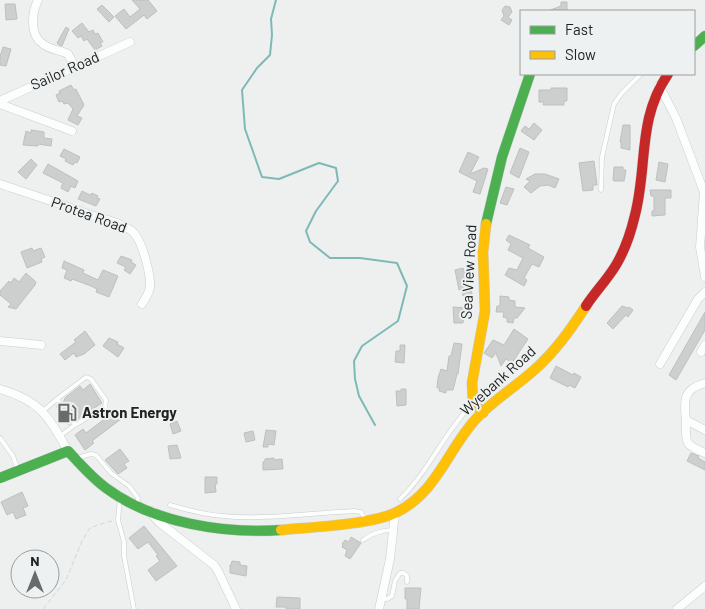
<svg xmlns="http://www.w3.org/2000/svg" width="705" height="609" viewBox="0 0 705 609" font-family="Barlow,sans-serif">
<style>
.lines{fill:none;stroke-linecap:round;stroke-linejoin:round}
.stream{stroke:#7eb9b6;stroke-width:2}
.building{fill:#cdcece;stroke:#bec0bf}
.lane-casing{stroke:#cbcdcd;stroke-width:5}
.street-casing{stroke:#cbcdcd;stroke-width:9}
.fast-casing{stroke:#cbcdcd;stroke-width:11}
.slow-casing{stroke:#cbcdcd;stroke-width:11}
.jam-casing{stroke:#cbcdcd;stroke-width:11}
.path{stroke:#d4d5d5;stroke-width:1;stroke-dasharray:5 2.5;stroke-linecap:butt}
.lane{stroke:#fcfdfd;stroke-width:4}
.street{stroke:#fcfdfd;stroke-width:8}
.fast{stroke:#4caf50;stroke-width:10}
.slow{stroke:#ffc107;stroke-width:10}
.jam{stroke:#c62828;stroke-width:10}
.labels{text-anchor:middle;stroke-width:4;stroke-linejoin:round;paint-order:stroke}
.street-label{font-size:15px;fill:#212222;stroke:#edf1f1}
.poi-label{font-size:15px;font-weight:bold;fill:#212222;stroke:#edf1f1;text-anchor:start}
</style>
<rect width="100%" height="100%" fill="#eef0f0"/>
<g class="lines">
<polyline class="stream" points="276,0 271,19 272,35 270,55 257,68 242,90 245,129 262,177 279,179 319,163 336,168 338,181 316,211 306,231 310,242 330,258 360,258 397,263 407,286 398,321 362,346 354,361 355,379 359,396 375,425"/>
</g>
<g class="building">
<polygon points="132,0 148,0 157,11 147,19 144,15 126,29 115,16 124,9 130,17 140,9"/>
<polygon points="561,2 567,2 567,11 548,11 561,6"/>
<polygon points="5,4 15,4 17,19 6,20"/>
<polygon points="102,5 114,17 109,22 97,9"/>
<polygon points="505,6 510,7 512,12 508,17 512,20 509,25 501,20 504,16 502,10"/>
<polygon points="82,23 89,32 93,30 95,34 98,33 103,42 100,42 102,46 95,50 87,39 84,41 81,36 78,38 72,31"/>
<polygon points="66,27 69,29 62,46 59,45 57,43"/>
<polygon points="3,47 11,49 6,66 0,65 0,54 1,54"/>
<polygon points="71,85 74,90 76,89 84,105 77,116 82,118 78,125 68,120 73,109 68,103 64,104 62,101 59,102 56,95 60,93 59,91"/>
<polygon points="551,88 567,88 567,101 564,101 564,105 543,105 544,102 539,102 539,90 551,90"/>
<polygon points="534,123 542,130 534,140 521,131 525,126 529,129"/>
<polygon points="623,125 630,125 630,150 621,148 621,142 620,142"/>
<polygon points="31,130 44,132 44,138 52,139 51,146 38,144 38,146 23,145 26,131 31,133"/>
<polygon points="520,148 529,152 519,178 510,173"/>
<polygon points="64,149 80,157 77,163 75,162 73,165 65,161 66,159 60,156"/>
<polygon points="468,152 479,157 470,174 484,168 488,169 480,194 473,192 477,181 459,172"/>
<polygon points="31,159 37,165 26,179 18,172"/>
<polygon points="594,161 597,185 593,185 593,190 583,191 579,163"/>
<polygon points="659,162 668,164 665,182 656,180"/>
<polygon points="48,164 78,181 75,188 71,186 68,192 61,188 63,183 43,173"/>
<polygon points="614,167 623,167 623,170 626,170 624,181 614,181 613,180"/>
<polygon points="535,174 545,174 559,179 555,188 548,185 540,186 531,193 524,187 530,181 526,179"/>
<polygon points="506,187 514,189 507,205 500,203"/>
<polygon points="650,190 671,190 671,198 665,198 665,215 652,216 652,211 654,211 654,196 651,196"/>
<polygon points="82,191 88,194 91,195 92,193 98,196 97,198 100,199 96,206 78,199"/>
<polygon points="509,235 530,245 528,248 544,257 539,267 532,264 524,278 527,280 524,286 505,275 509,268 517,270 523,258 508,250 511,244 506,240"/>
<polygon points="32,248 33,251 41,248 45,257 41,259 42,262 27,268 21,252"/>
<polygon points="121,256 132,260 131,262 136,265 130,274 124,270 126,267 117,263"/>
<polygon points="64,261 84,270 83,273 98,280 103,270 118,276 109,297 96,292 97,289 91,286 72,279 71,281 64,278 67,270 62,268"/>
<polygon points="463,268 467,280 470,283 472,294 463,296 461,289 459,290 455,270"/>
<polygon points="26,273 36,282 35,285 16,309 8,307 11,304 0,295 0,291 9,281 11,283 14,278 19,282"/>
<polygon points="500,296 509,297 509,300 515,301 515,307 525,308 517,318 514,318 513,323 507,322 507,318 503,317 504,312 496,312 497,306 500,306"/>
<polygon points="622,306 628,308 629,307 633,310 628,317 626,315 613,329 607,323"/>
<polygon points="453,307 467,308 466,314 464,313 463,323 454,323"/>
<polygon points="705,312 705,330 676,380 669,375"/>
<polygon points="514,329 528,339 512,363 506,359 501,366 496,353 492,358 484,353 493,340 504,345"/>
<polygon points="85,331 95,345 84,354 76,357 74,353 65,360 60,354 76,342 74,340"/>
<polygon points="109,338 118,342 117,344 124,348 118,357 103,346"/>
<polygon points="454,343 462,344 458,374 457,374 453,390 446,390 446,393 439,391 440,388 437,388 438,378 441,369 447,371 449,356 451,356"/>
<polygon points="400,345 405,345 404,363 395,362 396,351 400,351"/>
<polygon points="556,366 573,375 574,373 581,377 575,388 569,385 568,387 550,378"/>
<polygon points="90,384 102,403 76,420 71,419 69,425 56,406 62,406 65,398 80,386 83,390"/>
<polygon points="401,389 406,389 406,405 397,406 396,391 401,391"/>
<polygon points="115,411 121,419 92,441 94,443 85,450 75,435 83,429 86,433"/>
<polygon points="177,421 181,431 173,434 170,424"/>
<polygon points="266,430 276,431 274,445 268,444 268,447 263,447"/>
<polygon points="253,431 255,440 246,442 244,433"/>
<polygon points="177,445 181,458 170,459 168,446"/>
<polygon points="120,449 129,461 124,464 127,468 118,474 105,460"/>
<polygon points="691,453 699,456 698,458 705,462 705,470 687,461"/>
<polygon points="274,458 274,460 282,459 283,469 263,470 263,462 265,461 265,459"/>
<polygon points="205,477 217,477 217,484 215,484 216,492 205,493"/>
<polygon points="22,492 28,506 23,508 26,515 16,519 13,512 7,515 1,502"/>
<polygon points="144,526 177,566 156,581 148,570 160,561 156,556 158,555 148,542 138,549 129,538"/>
<polygon points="351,537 361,543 350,559 345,556 347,550 342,547 343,545 342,544 345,540 349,542"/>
<polygon points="232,561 240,562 240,565 247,566 246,576 230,573 230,565 231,565"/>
<polygon points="405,588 421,588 419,609 407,609 407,599 405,599"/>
<polygon points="277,597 300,598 300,609 286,609 286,607 276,607"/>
</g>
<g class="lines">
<defs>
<g id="lane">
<polyline points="601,190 602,157 614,104 621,94 641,74"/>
<polyline points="57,399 86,377 91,379 106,400 105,407 75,425"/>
<polyline points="43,411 57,399 60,403"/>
<polyline points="60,436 75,425 73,422"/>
<polyline points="0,438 13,456 18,471"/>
<polyline points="77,458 91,454 96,455 111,473 129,486 138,498 137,505"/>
<polyline points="120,498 118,520 124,542 124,556 134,609"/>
<path d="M 400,499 C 429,471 444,433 472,404"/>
<path d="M 170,505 C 187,510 205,515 223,516 C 263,520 312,513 354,511 L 361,512 L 365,519"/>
<path d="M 363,540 C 372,533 382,530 394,530"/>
<polyline points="381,598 387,599 392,596 395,581 400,573 404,573 407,576 407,582"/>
</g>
<g id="street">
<path d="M 38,0 C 32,12 29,35 43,44 C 50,50 61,50 68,54 L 75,67"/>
<polyline points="659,85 676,118 704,192 700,247 705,277"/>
<polyline points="0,101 130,42"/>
<polyline points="0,104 72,131"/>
<path d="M 0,184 C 30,194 61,204 91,215 C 104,219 123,223 133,232 C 142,240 151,275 150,287 C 149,293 146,298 142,304"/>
<polyline points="0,341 41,345"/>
<polyline points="701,352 705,345"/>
<polyline points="660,364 698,299 705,292"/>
<path d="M 705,383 C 680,390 685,403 686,423 C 686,429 685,438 688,443 C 691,447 700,451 705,453"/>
<path d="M 0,389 C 41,401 48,416 68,451"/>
<polyline points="686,420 705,430"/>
<polyline points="153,511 154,517 160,523 214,565 218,571 236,609"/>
<polyline points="379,609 390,559 395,513"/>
<polyline points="677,609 705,586"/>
</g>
<g id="fast">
<polyline points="694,46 705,36"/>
<polyline points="486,224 502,157 530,74"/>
<path d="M 0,478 L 68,451 C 80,464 92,478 106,488 C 153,523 224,534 281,530"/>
</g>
<g id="slow">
<polyline points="483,413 473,402 472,383 485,311 483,252 486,224"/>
<path d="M 281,530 C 311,527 371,525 397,512 C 436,493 448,450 475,420 C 492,401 514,388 533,371 C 555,352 571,329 586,306"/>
</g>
<path id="jam" d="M 586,306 C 595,292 607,280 616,265 C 625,250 631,232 635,215 C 648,164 637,120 668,74"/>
</defs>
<use href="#lane" class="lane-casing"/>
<use href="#street" class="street-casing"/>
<use href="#fast" class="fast-casing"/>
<use href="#slow" class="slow-casing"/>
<use href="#jam" class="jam-casing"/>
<polyline class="path" points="43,609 66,580 82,541 90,528 104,523 112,521"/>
<use href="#lane" class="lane"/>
<use href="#street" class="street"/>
<use href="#fast" class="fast"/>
<use href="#slow" class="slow"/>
<use href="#jam" class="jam"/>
</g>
<defs>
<symbol id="fuel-bare" viewBox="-9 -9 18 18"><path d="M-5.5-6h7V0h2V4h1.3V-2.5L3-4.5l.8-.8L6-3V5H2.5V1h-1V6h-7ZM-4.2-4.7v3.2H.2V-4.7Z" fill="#696a6a" stroke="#edf1f1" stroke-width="2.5" paint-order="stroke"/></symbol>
</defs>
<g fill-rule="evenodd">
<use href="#fuel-bare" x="53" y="399" width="28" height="28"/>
</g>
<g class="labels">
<g class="street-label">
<text transform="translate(65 71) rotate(-24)" y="5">Sailor Road</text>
<text transform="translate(89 215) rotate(20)" y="5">Protea Road</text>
<text transform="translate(469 272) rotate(-87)" y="5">Sea View Road</text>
<text transform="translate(498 381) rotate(-42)" y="5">Wyebank Road</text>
</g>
<g class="poi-label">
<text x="82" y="418">Astron Energy</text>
</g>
</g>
<rect x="520" y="10" width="175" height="65" fill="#edf1f1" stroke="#9b9e9e"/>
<rect x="530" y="26" width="25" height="8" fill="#4caf50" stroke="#9b9e9e"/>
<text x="565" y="35" font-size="15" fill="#212222">Fast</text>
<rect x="530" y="51" width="25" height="8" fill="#ffc107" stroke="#9b9e9e"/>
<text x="565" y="60" font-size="15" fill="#212222">Slow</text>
<g transform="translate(35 574)"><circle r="24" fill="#edf1f1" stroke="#9b9e9e"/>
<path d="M0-4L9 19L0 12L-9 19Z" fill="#696a6a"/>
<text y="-8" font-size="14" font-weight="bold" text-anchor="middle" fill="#212222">N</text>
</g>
</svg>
